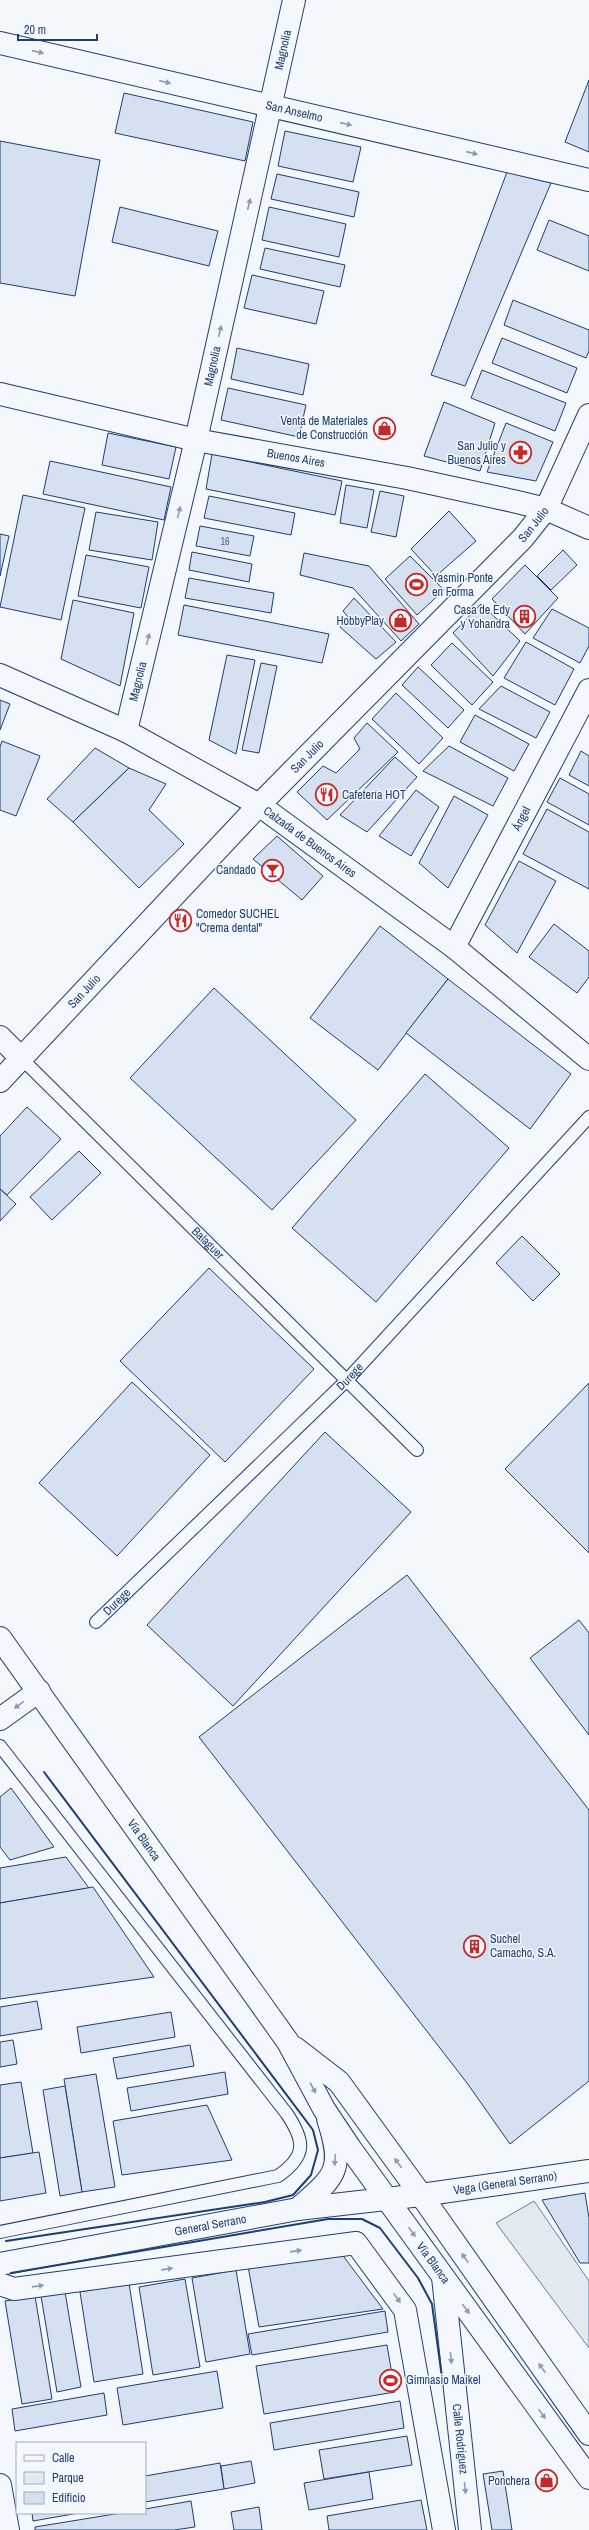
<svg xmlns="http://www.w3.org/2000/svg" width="589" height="2530" viewBox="0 0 589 2530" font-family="'Archivo Narrow',sans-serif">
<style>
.green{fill:#e3e9f0;stroke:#687fa3}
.building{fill:#d5e0f0;stroke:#1d3f73}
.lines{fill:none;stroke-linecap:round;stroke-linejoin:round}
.lane-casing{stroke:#1d3f73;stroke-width:14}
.street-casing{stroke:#1d3f73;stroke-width:24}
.secondary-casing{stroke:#1d3f73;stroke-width:24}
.primary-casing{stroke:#1d3f73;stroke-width:24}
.lane{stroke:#f4f7fb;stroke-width:12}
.street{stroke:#f4f7fb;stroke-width:22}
.secondary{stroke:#f4f7fb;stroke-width:22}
.primary{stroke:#f4f7fb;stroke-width:22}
.wall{stroke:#1d3f73;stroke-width:2}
.oneway{fill:#889bb7}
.labels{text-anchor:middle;stroke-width:3;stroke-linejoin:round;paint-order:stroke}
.number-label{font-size:10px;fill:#4b6792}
.street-label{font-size:12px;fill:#1d3f73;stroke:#f4f7fb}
.poi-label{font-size:12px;fill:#1d3f73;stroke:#f4f7fb;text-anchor:end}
</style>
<rect width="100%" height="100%" fill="#f4f7fb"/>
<polygon class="green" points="534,2201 589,2281 589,2348 496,2223"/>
<g class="building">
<polygon points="589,80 589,152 565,142"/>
<polygon points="124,93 253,122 245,161 115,133"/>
<polygon points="285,131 361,147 353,182 278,166"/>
<polygon points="0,141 100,160 75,296 0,283"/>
<polygon points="507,172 551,183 465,386 431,375"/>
<polygon points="277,174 359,192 354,217 271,199"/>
<polygon points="120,207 218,231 209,266 112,242"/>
<polygon points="269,207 346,224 339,257 262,240"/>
<polygon points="549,220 589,236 589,271 537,250"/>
<polygon points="265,248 345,265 340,287 260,269"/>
<polygon points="252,275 324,291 316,324 244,308"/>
<polygon points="513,300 589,330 589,351 586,358 504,325"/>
<polygon points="502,338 577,368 567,393 492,363"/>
<polygon points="237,348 309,364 303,395 231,379"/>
<polygon points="482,370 566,403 555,431 471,398"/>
<polygon points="228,388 306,405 299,437 221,420"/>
<polygon points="444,402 495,423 480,471 424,456"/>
<polygon points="506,423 553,442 536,481 487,472"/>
<polygon points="108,433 176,447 169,479 102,465"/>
<polygon points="212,454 342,481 335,515 206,489"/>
<polygon points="50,461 171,487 164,520 43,494"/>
<polygon points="346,485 374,490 367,528 340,523"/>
<polygon points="380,491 404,496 396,537 371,532"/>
<polygon points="23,495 85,508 61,620 0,607"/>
<polygon points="209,496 295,513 291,535 204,518"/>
<polygon points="449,511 476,541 436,576 411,549"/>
<polygon points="96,512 158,522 152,560 89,550"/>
<polygon points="200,526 254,536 250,556 196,546"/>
<polygon points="0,534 9,536 0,576"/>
<polygon points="563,550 577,565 551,590 537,576"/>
<polygon points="192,552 252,564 249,582 189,570"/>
<polygon points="304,553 369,566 419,624 401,641 353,588 300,575"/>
<polygon points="86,555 149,567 141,608 78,596"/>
<polygon points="410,556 444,590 417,615 385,579"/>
<polygon points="525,565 558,598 525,634 492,599"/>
<polygon points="189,578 274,593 271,613 185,598"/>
<polygon points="354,598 396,642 376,659 340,627 349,618 343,611"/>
<polygon points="73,600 134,613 120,686 61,659"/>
<polygon points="481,604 520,641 493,676 453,633"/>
<polygon points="184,605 329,634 322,663 178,635"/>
<polygon points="552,609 589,628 589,646 580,663 533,638"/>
<polygon points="526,642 574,669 555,705 504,678"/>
<polygon points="452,643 493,682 472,705 431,665"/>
<polygon points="227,655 255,660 236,754 209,740"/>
<polygon points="261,663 277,666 259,753 242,750"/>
<polygon points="418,667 464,710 448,728 402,685"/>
<polygon points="501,686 550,712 536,738 479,709"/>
<polygon points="396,693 443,738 419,764 372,719"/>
<polygon points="0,700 10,704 0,730"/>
<polygon points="475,715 529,744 514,771 460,742"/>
<polygon points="367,723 398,752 327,820 297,792 323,766 336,773 360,749 354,738"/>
<polygon points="2,741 40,756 16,816 0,810 0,747"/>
<polygon points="449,746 508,778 493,806 423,771"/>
<polygon points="95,748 129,768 73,822 47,799"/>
<polygon points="581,751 589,756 589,786 569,775"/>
<polygon points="395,757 417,777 367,832 340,815"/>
<polygon points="129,768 166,784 149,810 184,844 139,888 73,822"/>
<polygon points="560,778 589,794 589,825 547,802"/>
<polygon points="416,790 439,807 411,856 379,836"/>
<polygon points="454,796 488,815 448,888 419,863"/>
<polygon points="547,809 589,832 589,889 523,854"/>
<polygon points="277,836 323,876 302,900 253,859"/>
<polygon points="519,861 556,881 517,953 485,925"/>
<polygon points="554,924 589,951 589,977 577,993 529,957"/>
<polygon points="380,926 448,979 378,1070 310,1018"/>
<polygon points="448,979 571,1074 530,1129 406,1033"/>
<polygon points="214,988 356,1120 272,1210 130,1078"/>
<polygon points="425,1074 509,1148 376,1302 292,1228"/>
<polygon points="27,1107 61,1139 7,1195 0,1189 0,1136"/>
<polygon points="79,1151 101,1173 52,1220 30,1197"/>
<polygon points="0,1189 16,1204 0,1221"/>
<polygon points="522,1236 560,1274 533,1301 496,1263"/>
<polygon points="209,1268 314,1369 225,1462 120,1361"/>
<polygon points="132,1382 210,1455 117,1556 39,1483"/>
<polygon points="589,1383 589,1553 505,1469"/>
<polygon points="325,1432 411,1512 233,1706 147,1625"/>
<polygon points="407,1575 589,1810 589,2081 510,2144 467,2083 199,1737"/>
<polygon points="579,1620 589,1633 589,1735 530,1658"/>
<polygon points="11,1788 54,1847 10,1860 0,1847 0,1797"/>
<polygon points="66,1857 89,1888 0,1903 0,1868"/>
<polygon points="93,1887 154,1977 0,1999 0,1903"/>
<polygon points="37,2001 42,2029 0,2036 0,2007"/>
<polygon points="171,2012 175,2037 81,2053 77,2027"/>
<polygon points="13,2040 17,2064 0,2067 0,2042"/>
<polygon points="190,2045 194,2066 117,2079 113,2058"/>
<polygon points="225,2072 228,2094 131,2111 127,2088"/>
<polygon points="96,2074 115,2187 82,2192 64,2079"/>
<polygon points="21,2082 33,2153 0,2158 0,2085"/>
<polygon points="65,2086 82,2192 60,2196 43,2090"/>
<polygon points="207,2105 232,2160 122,2175 113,2121"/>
<polygon points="39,2152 46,2193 0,2201 0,2158"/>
<polygon points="585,2193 589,2218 589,2263 580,2263 542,2200"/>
<polygon points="341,2253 383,2309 259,2327 248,2266"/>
<polygon points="236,2270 250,2354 206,2362 192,2278"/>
<polygon points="185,2279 200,2367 153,2375 139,2287"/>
<polygon points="129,2283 143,2374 94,2382 80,2292"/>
<polygon points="65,2292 81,2387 57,2392 41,2296"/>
<polygon points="35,2296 52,2399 22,2404 5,2301"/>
<polygon points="385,2311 388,2332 252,2355 248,2334"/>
<polygon points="387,2345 395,2392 264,2414 256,2366"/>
<polygon points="217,2371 223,2408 123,2425 117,2388"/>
<polygon points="104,2393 107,2415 15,2431 12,2409"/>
<polygon points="400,2401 404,2428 274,2450 270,2423"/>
<polygon points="407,2436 412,2465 324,2479 319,2450"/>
<polygon points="251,2461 255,2483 224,2489 221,2466"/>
<polygon points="220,2463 224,2489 145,2502 145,2476"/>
<polygon points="503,2471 512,2530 492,2530 483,2474"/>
<polygon points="369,2472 373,2499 309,2510 304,2483"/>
<polygon points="421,2500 427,2530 329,2530 327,2516"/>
<polygon points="191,2501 195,2527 174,2530 35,2530 35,2527 121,2513 145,2513 145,2509"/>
<polygon points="259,2507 262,2530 234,2530 231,2512"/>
<polygon points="32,2513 79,2513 33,2521"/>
</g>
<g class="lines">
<defs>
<g id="lane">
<path id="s1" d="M 21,1058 L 417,1450"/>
<path id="s2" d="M 96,1622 L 346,1381 L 589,1117"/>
<path d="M 0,1746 L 287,2114 C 305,2141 307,2156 278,2176 L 0,2232"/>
</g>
<g id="street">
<path id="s3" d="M 0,43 L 589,180"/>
<path id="s4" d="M 0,394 L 196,440 L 407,478 L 513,501 L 546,509 L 589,528"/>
<path id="s5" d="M 126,731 L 196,440 L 294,0"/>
<path id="s6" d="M 454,947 L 589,690"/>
<polyline points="0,1037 21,1058"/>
<path id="s7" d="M 0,1081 L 259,805 L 523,538 L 546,509 L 589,415"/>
<polyline points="0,1719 39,1691"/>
<path id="s8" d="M 421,2195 L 589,2171"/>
<path id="s9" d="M 443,2277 L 470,2530"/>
<polyline points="0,2284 14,2289 356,2243 405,2310 444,2530"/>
<polyline points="0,2485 8,2530"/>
</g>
<g id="secondary">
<path id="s10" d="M 0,675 L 126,731 L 259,805 L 454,947 L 589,1059"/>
<path d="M 298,2209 C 335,2176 345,2171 328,2119"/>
<path id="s11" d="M 0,2264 L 298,2209 L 421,2195"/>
</g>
<g id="primary">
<path id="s12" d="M 0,1638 L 288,2042 L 324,2109 L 350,2148 L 589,2478"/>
<polyline points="295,2048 339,2082 421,2195 589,2434"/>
</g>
</defs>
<use href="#lane" class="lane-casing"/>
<use href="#street" class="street-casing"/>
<use href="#secondary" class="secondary-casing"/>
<use href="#primary" class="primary-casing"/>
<use href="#lane" class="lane"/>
<use href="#street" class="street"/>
<use href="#secondary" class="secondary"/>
<use href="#primary" class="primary"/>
<g class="wall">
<polyline points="6,2241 265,2202 293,2195 311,2175 318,2150 313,2130 44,1772"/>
<polyline points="11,2273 328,2219 362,2219 380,2228 418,2278 432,2304 443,2385"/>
</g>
</g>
<defs><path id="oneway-solid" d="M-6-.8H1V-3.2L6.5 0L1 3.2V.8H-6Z"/></defs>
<g class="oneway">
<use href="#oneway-solid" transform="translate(38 52) rotate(13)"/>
<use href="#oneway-solid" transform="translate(165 82) rotate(13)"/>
<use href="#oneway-solid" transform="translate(346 124) rotate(13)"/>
<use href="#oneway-solid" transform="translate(472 153) rotate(13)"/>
<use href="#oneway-solid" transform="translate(249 204) rotate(-77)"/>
<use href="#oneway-solid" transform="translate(220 331) rotate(-77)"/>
<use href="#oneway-solid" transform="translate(179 512) rotate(-76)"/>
<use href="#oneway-solid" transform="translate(148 639) rotate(-76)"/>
<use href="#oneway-solid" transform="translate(19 1705) rotate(144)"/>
<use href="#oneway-solid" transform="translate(313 2088) rotate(61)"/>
<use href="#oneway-solid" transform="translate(335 2160) rotate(94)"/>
<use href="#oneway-solid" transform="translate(398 2163) rotate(-126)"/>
<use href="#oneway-solid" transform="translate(412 2232) rotate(55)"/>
<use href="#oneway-solid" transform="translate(296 2251) rotate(-8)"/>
<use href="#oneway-solid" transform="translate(465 2258) rotate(-125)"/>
<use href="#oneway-solid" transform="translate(167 2269) rotate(-8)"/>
<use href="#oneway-solid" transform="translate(38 2286) rotate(-8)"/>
<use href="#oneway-solid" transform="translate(397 2298) rotate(54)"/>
<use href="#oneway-solid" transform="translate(466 2309) rotate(54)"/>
<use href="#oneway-solid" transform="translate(451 2358) rotate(84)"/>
<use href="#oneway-solid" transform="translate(542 2368) rotate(-125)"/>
<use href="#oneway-solid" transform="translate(542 2414) rotate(54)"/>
<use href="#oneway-solid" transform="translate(465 2488) rotate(84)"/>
</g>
<defs>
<symbol id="shop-ring" viewBox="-11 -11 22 22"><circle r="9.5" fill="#f4f7fb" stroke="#c62828" stroke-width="1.5"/><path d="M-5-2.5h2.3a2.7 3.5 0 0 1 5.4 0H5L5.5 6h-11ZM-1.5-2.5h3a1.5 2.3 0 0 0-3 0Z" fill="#c62828"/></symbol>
<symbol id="pharmacy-ring" viewBox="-11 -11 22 22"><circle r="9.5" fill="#f4f7fb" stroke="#c62828" stroke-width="1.5"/><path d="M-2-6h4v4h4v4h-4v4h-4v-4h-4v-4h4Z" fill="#c62828"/></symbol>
<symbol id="stadium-ring" viewBox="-11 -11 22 22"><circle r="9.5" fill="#f4f7fb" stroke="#c62828" stroke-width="1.5"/><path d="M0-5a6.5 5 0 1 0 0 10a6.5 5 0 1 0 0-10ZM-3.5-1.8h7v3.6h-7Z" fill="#c62828"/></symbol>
<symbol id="building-ring" viewBox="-11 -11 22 22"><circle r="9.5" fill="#f4f7fb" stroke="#c62828" stroke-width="1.5"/><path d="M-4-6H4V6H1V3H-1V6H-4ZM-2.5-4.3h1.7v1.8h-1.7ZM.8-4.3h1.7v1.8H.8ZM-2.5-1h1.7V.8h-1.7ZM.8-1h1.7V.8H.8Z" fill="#c62828"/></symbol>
<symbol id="restaurant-ring" viewBox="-11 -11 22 22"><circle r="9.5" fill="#f4f7fb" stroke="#c62828" stroke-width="1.5"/><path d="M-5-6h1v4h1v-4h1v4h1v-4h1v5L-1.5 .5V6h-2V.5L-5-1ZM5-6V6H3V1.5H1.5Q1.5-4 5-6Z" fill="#c62828"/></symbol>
<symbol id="bar-ring" viewBox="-11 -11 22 22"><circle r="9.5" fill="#f4f7fb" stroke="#c62828" stroke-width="1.5"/><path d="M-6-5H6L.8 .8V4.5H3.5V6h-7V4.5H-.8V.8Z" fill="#c62828"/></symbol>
</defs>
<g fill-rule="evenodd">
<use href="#shop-ring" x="372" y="416" width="25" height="25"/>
<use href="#pharmacy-ring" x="508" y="440" width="25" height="25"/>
<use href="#stadium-ring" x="404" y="572" width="25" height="25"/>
<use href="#building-ring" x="512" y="604" width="25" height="25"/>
<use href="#shop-ring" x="388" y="608" width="25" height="25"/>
<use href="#restaurant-ring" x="314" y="782" width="25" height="25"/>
<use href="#bar-ring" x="260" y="858" width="25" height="25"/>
<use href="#restaurant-ring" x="168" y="908" width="25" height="25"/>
<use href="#building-ring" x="462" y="1934" width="25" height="25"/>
<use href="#stadium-ring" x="378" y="2368" width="25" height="25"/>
<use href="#shop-ring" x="534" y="2468" width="25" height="25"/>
</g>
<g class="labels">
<g class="number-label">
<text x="225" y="545">16</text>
</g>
<g class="street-label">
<text dy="4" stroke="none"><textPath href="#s5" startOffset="699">Magnolia</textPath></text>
<text dy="4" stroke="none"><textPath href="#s3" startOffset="302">San Anselmo</textPath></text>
<text dy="4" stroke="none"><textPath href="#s5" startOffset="375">Magnolia</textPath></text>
<text dy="4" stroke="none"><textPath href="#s4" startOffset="303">Buenos Aires</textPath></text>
<text dy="4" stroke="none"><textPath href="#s7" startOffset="771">San Julio</textPath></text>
<text dy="4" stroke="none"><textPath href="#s5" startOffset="51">Magnolia</textPath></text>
<text dy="4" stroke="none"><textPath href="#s7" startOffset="447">San Julio</textPath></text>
<text dy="4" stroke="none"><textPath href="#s6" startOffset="145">Ángel</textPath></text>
<text dy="4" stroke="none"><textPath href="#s10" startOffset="353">Calzada de Buenos Aires</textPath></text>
<text dy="4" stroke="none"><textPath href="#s7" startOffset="123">San Julio</textPath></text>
<text dy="4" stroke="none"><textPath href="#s1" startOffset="263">Balaguer</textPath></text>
<text dy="4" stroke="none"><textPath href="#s2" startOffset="353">Durege</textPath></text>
<text dy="4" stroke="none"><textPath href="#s2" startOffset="29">Durege</textPath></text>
<text dy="4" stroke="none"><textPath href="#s12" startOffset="248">Vía Blanca</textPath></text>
<text dy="4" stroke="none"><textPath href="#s8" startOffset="85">Vega (General Serrano)</textPath></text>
<text dy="4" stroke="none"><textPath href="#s11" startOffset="214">General Serrano</textPath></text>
<text dy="4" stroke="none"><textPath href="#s12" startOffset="761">Vía Blanca</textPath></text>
<text dy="4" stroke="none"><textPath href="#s9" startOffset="163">Calle Rodríguez</textPath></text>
</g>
<g class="poi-label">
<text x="368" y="425">Venta de Materiales<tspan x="368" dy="14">de Construcción</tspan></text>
<text x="506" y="450">San Julio y<tspan x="506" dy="14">Buenos Aires</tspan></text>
<text x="432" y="582" text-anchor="start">Yasmin Ponte<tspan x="432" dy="14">en Forma</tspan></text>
<text x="510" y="614">Casa de Edy<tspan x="510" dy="14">y Yohandra</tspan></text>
<text x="384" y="625">HobbyPlay</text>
<text x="342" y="799" text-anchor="start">Cafetería HOT</text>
<text x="256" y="874">Candado</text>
<text x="196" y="918" text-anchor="start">Comedor SUCHEL<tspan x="196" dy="14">"Crema dental"</tspan></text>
<text x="490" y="1943" text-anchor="start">Suchel<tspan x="490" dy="14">Camacho, S.A.</tspan></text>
<text x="406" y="2384" text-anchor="start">Gimnasio Maikel</text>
<text x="530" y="2485">Ponchera</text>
</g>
</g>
<rect x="16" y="2442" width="130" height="72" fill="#f4f7fb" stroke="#9eadc5"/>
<rect x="24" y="2455" width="20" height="6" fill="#f4f7fb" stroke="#9eadc5"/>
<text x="52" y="2462" font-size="12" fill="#1d3f73">Calle</text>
<rect x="24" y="2472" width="20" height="12" fill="#e3e9f0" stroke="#9eadc5"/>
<text x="52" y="2482" font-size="12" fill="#1d3f73">Parque</text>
<rect x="24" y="2492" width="20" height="12" fill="#d5e0f0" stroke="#9eadc5"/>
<text x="52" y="2502" font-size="12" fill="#1d3f73">Edificio</text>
<path d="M18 34v6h79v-6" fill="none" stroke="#1d3f73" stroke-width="2"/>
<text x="24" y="34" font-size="12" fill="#1d3f73" stroke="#f4f7fb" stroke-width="3" paint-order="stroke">20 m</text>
</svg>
